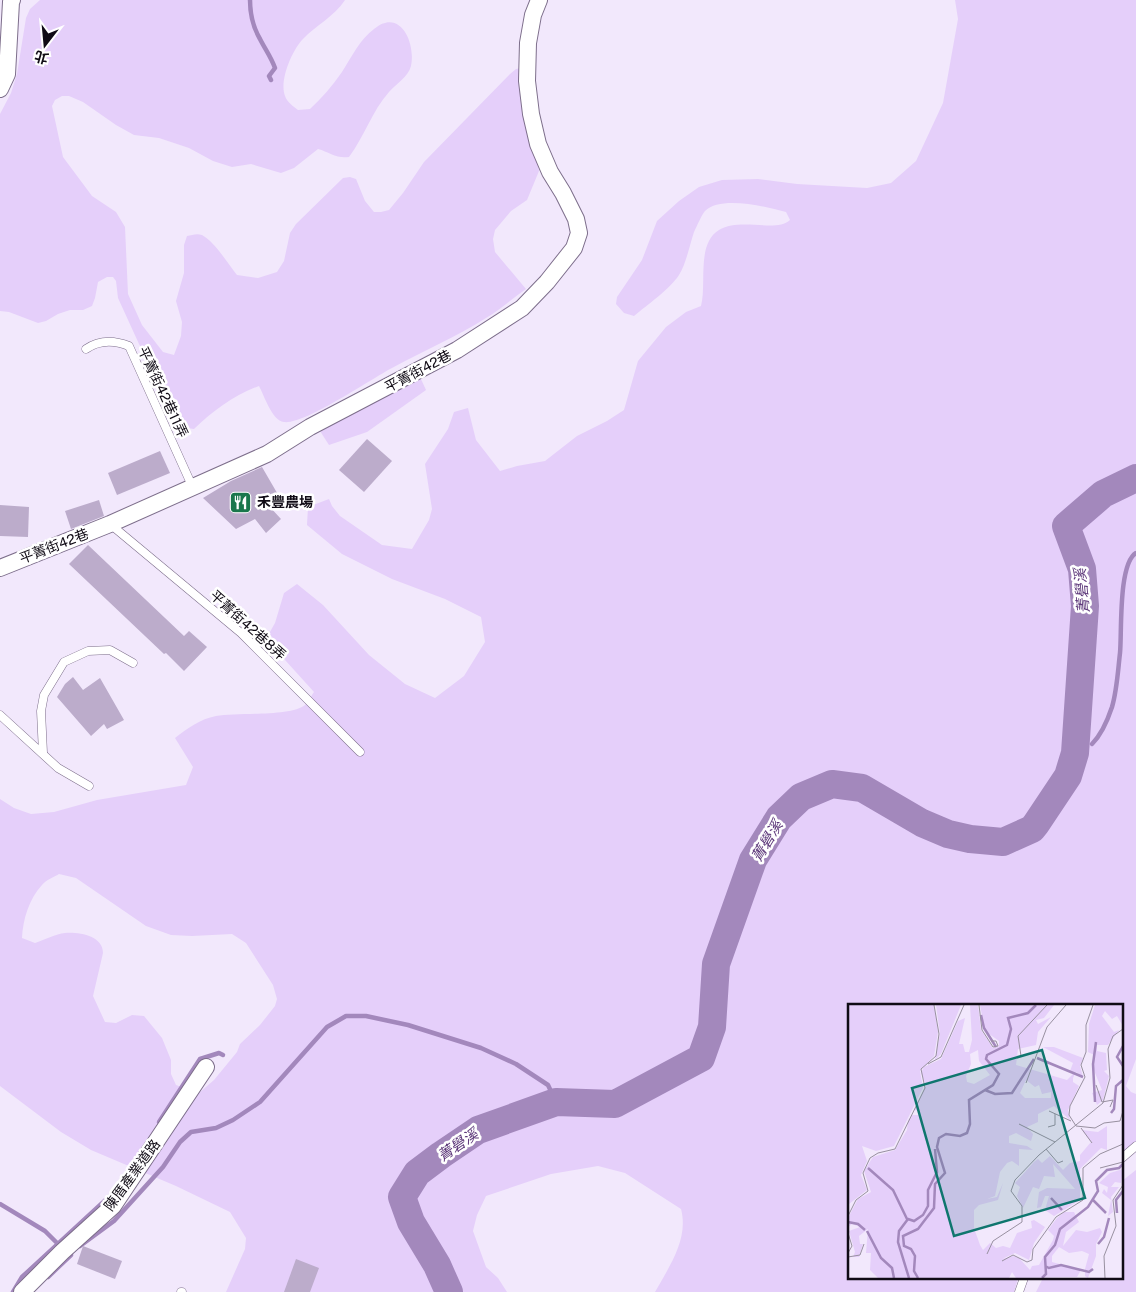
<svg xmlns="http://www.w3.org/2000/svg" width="1136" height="1292" viewBox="0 0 1136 1292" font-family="'Public Sans','Noto Sans TC',sans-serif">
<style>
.green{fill:#e5cffa;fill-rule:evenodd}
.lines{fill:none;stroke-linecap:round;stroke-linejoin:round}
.stream{stroke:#a388bc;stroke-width:4.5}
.river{stroke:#a388bc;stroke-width:28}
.building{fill:#bcaccb}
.lane-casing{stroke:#7d6e8b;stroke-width:9}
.street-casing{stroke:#7d6e8b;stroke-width:18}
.lane{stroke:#fff;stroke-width:8}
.street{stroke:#fff;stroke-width:16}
.labels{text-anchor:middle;stroke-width:5;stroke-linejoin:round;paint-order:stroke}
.street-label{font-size:14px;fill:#100b15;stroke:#fff}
.poi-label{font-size:14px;font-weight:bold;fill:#100b15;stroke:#fff;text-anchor:start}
.water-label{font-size:15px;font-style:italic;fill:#5d387a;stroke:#fff}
.inset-river{fill:none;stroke:#a388bc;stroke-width:2.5}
.inset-road{fill:none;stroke:#9890a0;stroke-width:1}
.view{fill:#0f766e;fill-opacity:0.15;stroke:#0f766e;stroke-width:2.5}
.inset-edge{fill:none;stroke:#100b15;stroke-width:2.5}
</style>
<rect width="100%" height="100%" fill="#f2e8fc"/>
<g class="green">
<path d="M 40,0 L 345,0 C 334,17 316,25 303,39 C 292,50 279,81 285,96 C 287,102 293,106 298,110 L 310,109 C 322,98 332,86 342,72 C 351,58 360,39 374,29 C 400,7 416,43 411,66 C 408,77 397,83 389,92 C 372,111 364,137 349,157 C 337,159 329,152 318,149 L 294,168 L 281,173 L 251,164 L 232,167 L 213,161 L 189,148 L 159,138 L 134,135 L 116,125 L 83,102 L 69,96 L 62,96 L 55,100 L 52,106 L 63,157 L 92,196 L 116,212 L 125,227 L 128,294 L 142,325 L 163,352 L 174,355 L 181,336 L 182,322 L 176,301 L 184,273 L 184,245 L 187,236 C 192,235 197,233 202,235 C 215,242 228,264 237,275 L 258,278 L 277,272 L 284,261 L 290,233 L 296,224 L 343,178 L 350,177 L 356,179 L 365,201 L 374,212 L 381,212 L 389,210 L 403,193 L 424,162 L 510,74 L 516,69 L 521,68 L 528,115 L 539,171 L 527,200 L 511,211 L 495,230 L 493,239 L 495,252 L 526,289 C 513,298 500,310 486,318 C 456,337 423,351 392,368 C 371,379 304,425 284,422 C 272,421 264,395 259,386 C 234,395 213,411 194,429 L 187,428 L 182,424 L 174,402 L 139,344 L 118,298 L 116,281 L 113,277 L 107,277 L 98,282 L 95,298 L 92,306 L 83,310 L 70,310 L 58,314 L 46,321 L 38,323 L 9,312 L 0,311 L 0,114 L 11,93 L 17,74 L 26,18 L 30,9 Z"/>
<path d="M 955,0 L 1136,0 L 1136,1059 L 1126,1086 L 1131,1092 L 1136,1094 L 1136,1142 L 1122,1153 L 1122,1006 L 850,1006 L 850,1278 L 1018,1278 L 1014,1292 L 655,1292 C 669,1267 689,1239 681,1209 L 625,1173 L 598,1166 L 551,1174 L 486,1196 L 477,1215 L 473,1231 L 486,1267 L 498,1278 L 507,1292 L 226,1292 L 245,1249 L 246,1238 L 230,1212 L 176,1186 L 91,1150 L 61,1132 L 0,1086 L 0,799 L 14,808 L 31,814 L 54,812 L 97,800 L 186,785 L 193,767 L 175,738 C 188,728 200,719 216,716 C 237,712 291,717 305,705 C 309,702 311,696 314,692 L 266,639 L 275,623 L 284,593 L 297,584 L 323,605 L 369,655 L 405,684 L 435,698 L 464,676 L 485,642 L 481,617 L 445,599 L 392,579 L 342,554 L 307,525 L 308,507 L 329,499 L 332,506 L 340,516 L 382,545 L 412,549 L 429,520 L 432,509 L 425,464 L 448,429 L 454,412 L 468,408 L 476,440 L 500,471 L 517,466 L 545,461 L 577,436 L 607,421 L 624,410 L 638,361 L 666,327 L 686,312 L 701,306 C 707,284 696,244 719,230 C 741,217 776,233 790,220 L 786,212 C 767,207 721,195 705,211 C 701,216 697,226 694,232 C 690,244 686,264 679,275 C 670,289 647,305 634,316 L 624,313 L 616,304 L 617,297 L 642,260 L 657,221 L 679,201 L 699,187 L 722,180 L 758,179 L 797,184 L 867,188 L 891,183 L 916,161 L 943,103 L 958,19 ZM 59,874 L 76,878 L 146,926 L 171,935 L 192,936 L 232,934 L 246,943 L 273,985 L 277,999 L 275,1006 L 260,1025 L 240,1044 L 237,1052 L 214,1080 L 199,1093 L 176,1085 L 171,1074 L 171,1060 L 162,1038 L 144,1016 L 132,1015 L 116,1023 L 105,1022 L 93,996 L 103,953 C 103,936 80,932 65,933 C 56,934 44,940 35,943 L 22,938 C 23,919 29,899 42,885 C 46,880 54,877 59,874 Z"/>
<polygon points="420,377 426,390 367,432 329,445 320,431"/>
<polygon points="1136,1170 1136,1292 1036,1292 1043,1278 1122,1278 1122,1181"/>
</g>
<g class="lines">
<g class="stream">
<path d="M 250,0 C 250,13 253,27 260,39 C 265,49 271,57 275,68 L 269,76 L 271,80"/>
<path d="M 1092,744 C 1101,735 1108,719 1112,707 C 1117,690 1118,670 1120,653 C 1122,633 1118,564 1136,553"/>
<polyline points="1068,776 1084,754"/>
<polyline points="159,1122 200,1059 219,1053 223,1055"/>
<polyline points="0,1204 45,1231 58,1244"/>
<polyline points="80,1246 114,1221 163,1167 180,1142 191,1132 216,1128 233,1120 260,1102 327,1027 346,1016 366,1016 408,1025 481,1048 516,1064 548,1085 556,1102"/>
<polyline points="48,1277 71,1255"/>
<polyline points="13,1292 22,1277 111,1195"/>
</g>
<polyline class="river" points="449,1292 437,1265 411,1222 402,1197 417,1173 441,1155 478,1130 556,1102 615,1104 701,1058 712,1027 716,964 753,860 779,818 801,797 832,784 862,788 922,823 948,834 970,839 1003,842 1032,829 1036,824 1068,776 1075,753 1085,606 1082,569 1066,526 1103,494 1136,478"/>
</g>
<g class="building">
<polygon points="367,439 392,461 364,492 339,470"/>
<polygon points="160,451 170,473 117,495 108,473"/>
<polygon points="262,467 280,498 269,506 281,519 266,533 255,519 236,529 203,498 231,481"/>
<polygon points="99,500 104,516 71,529 65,511"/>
<polygon points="0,505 29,507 28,537 0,536"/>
<polygon points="88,545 184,636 189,631 207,647 184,671 166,653 164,654 69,564"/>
<polygon points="73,677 83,690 100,678 124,720 107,729 104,724 91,736 57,697 65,684"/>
<polygon points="83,1246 122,1261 115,1279 77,1264"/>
<polygon points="296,1259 319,1268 310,1292 284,1292"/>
</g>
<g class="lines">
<defs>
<g id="lane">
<path d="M 86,349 C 99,340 114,340 129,346 L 193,488"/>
<polyline points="110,524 241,633 360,752"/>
<polyline points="0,715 58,768 89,786"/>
<polyline points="43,753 41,711 44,695 64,662 88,651 110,650 133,663"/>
<polyline points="1122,1158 1136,1146"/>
<polyline points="181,1292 182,1292"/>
<polyline points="1019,1292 1024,1278"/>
</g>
<g id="street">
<polyline points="0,89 7,74 11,2 12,0"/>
<polyline points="0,568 110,524 267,454 310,427 457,350 522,308 547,282 574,248 579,233 576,219 563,193 550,172 538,144 531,114 527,81 528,43 533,15 539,0"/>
<polyline points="22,1292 62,1252 113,1206 206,1067"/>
</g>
</defs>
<use href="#lane" class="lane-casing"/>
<use href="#street" class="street-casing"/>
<use href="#lane" class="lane"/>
<use href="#street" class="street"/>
</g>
<defs>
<symbol id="restaurant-square" viewBox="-11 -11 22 22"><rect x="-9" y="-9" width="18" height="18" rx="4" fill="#1a774c" stroke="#fff"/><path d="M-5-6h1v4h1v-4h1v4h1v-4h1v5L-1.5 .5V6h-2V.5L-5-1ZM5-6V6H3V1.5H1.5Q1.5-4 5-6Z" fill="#fff"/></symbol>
</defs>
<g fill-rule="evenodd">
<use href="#restaurant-square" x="228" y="490" width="25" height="25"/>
</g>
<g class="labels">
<g class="street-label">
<text transform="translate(418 371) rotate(-28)" y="5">平菁街42巷</text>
<text transform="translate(163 392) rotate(65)" y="5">平菁街42巷11弄</text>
<text transform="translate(54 546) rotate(-21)" y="5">平菁街42巷</text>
<text transform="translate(248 625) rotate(42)" y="5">平菁街42巷8弄</text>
<text transform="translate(132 1175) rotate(-54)" y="5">陳厝產業道路</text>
</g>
<g class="poi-label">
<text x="257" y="507">禾豐農場</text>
</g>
<g class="water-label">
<text transform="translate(1082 591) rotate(-95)" y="5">菁礐溪</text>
<text transform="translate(767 841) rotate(-59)" y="5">菁礐溪</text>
<text transform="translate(458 1145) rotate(-34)" y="5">菁礐溪</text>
</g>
</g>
<g transform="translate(848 1004)">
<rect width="275" height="275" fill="#f2e8fc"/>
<path d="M 0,1 L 86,1 L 90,28 L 86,52 L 72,67 L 75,84 L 46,142 L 28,147 L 14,142 L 19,157 L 13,171 L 19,186 L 1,200 ZM 88,1 L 113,1 L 93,50 L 87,56 L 92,30 ZM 122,1 L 130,1 L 133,26 L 145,44 L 151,42 L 151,37 L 137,27 L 132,1 L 206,1 L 196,14 L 188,16 L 190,20 L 203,13 L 190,28 L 188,41 L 170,45 L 168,61 L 219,76 L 225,70 L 222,67 L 225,59 L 195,43 L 206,43 L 235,54 L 232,62 L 235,73 L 228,68 L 225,74 L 225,78 L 231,82 L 220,106 L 222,116 L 206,102 L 190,110 L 190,118 L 179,123 L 185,130 L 183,137 L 168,129 L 161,132 L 161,139 L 179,142 L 185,146 L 171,145 L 171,162 L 164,157 L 159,159 L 152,168 L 147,192 L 139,195 L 149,193 L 155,179 L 150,196 L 131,201 L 126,206 L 126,224 L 132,241 L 135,246 L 142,239 L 148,244 L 155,242 L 162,244 L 169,229 L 184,224 L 183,217 L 186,216 L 197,223 L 186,239 L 181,256 L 167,249 L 154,255 L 165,252 L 171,254 L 182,266 L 184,262 L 191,261 L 205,236 L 206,232 L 200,226 L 209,214 L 216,208 L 226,208 L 231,218 L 218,228 L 215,242 L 228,226 L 239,228 L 252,224 L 254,228 L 248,240 L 248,252 L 240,274 L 237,272 L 237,265 L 241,250 L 234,247 L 221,249 L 211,243 L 204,252 L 204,258 L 233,266 L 229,273 L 168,274 L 164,268 L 161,274 L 30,274 L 22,266 L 23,249 L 18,249 L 20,225 L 11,232 L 12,240 L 15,240 L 11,253 L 5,253 L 7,248 L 1,227 L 12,223 L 4,220 L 0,223 L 0,214 L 10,195 L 23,188 L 16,167 L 25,153 L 47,146 L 59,126 L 60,116 L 64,111 L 71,111 L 72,107 L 66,106 L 78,81 L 73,69 L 76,63 L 93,55 L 110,17 L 117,14 L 111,40 L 115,40 L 117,48 L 121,48 L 124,36 ZM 130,46 L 131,57 L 142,71 L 126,80 L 119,78 L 118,72 L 123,60 L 122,50 ZM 178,76 L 187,83 L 191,81 L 194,90 L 203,88 L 203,94 L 177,94 L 172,89 ZM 247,1 L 275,1 L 275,22 L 269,12 L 264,15 L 257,7 L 254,12 L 266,28 L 271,26 L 260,41 L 249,41 L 249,47 L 258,49 L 259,66 L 256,67 L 261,72 L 255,96 L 249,101 L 244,89 L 254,86 L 245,64 L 246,51 L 240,48 L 241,20 ZM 259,122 L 259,146 L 253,144 L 232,165 L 232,196 L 206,212 L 197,206 L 201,192 L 197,192 L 193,203 L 189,204 L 191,188 L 199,184 L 227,185 L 205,160 L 207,173 L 196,172 L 191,185 L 185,183 L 175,204 L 169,192 L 172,183 L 167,179 L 186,158 L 190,155 L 194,159 L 202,152 L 215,166 L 222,159 L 232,157 L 232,151 L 243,138 L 234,126 L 250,128 ZM 275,165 L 273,179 L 267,178 L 263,183 L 271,183 L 263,193 L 265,208 L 260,212 L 263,196 L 254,189 L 256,185 L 259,189 L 260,183 L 251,179 L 262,169 Z" fill="#e5cffa" fill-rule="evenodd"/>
<path class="inset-river" d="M 133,11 L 136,24 L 148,43M 275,42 L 269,53 L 275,62M 189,54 L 235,73M 137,86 L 147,90 L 164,89 L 186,55M 247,98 L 245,60 L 248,38M 263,109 L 266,105 L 268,82 L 275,76M 20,164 L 45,186 L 59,215M 203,194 L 214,206M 244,195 L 258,209M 269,209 L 268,196 L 275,187M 0,218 L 10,220 L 17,226M 19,227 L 33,254 L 44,264 L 46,274M 250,240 L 256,233 L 261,214M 197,262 L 201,264 L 213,261 L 241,268 L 245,265M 61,274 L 50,238 L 51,227 L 60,215 L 66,217 L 75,211 L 80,202 L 80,186 L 89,168 L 87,145M 70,274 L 66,267 L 67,252 L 63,245 L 56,242 L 55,232 L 70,225 L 86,204 L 87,180 L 97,169 L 89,143 L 91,134 L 98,130 L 112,132 L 119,129 L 122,120 L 121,96 L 145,81 L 151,70 L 138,55 L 139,51 L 159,41 L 163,25 L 160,14 L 180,9 L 188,1M 194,274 L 198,270 L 197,253 L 207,241 L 212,225 L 240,203 L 250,187 L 248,177 L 259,166 L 271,164 L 275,160"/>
<path class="inset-road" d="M 131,1 L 134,26 L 145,43 L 150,42 L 148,37 L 143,37M 245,1 L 238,21 L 238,48 L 233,61 L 237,73 L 222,102 L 221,111 L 228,122 L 247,124 L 256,119 L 272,117 L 275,107M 173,52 L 170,32 L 199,1M 80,60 L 93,53 L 116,1M 178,79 L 199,23 L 218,1M 248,81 L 254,98 L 265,96 L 262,103M 201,107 L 223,117M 171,120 L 207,138M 200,123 L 207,121 L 207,110M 233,124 L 244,139M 198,145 L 210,159 L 215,157M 252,164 L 275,158M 0,212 L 8,196 L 20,187 L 15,169 L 22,154 L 30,149 L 47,145 L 77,84 L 73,65 L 88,52 L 91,30 L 86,1M 0,229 L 4,242 L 0,249M 139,250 L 145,237 L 174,218 L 174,202 L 163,187 L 167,176 L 191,151 L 255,99 L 262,74 L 260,45 L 265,32 L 275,25M 0,253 L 12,251 L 16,240M 154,257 L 165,251 L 179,258 L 184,256 L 185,245 L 208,213 L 235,196 L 235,164 L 252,150 L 275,140M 257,274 L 256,252 L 268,222 L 265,196 L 275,181"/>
<path class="view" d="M 194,46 L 237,194 L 106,232 L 64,84 Z"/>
<rect width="275" height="275" class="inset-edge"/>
</g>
<g transform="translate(45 45) rotate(196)" stroke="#ffffff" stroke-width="4" paint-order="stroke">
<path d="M0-4L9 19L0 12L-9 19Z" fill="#100b15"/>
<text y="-8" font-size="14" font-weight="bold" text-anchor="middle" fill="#100b15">北</text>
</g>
</svg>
